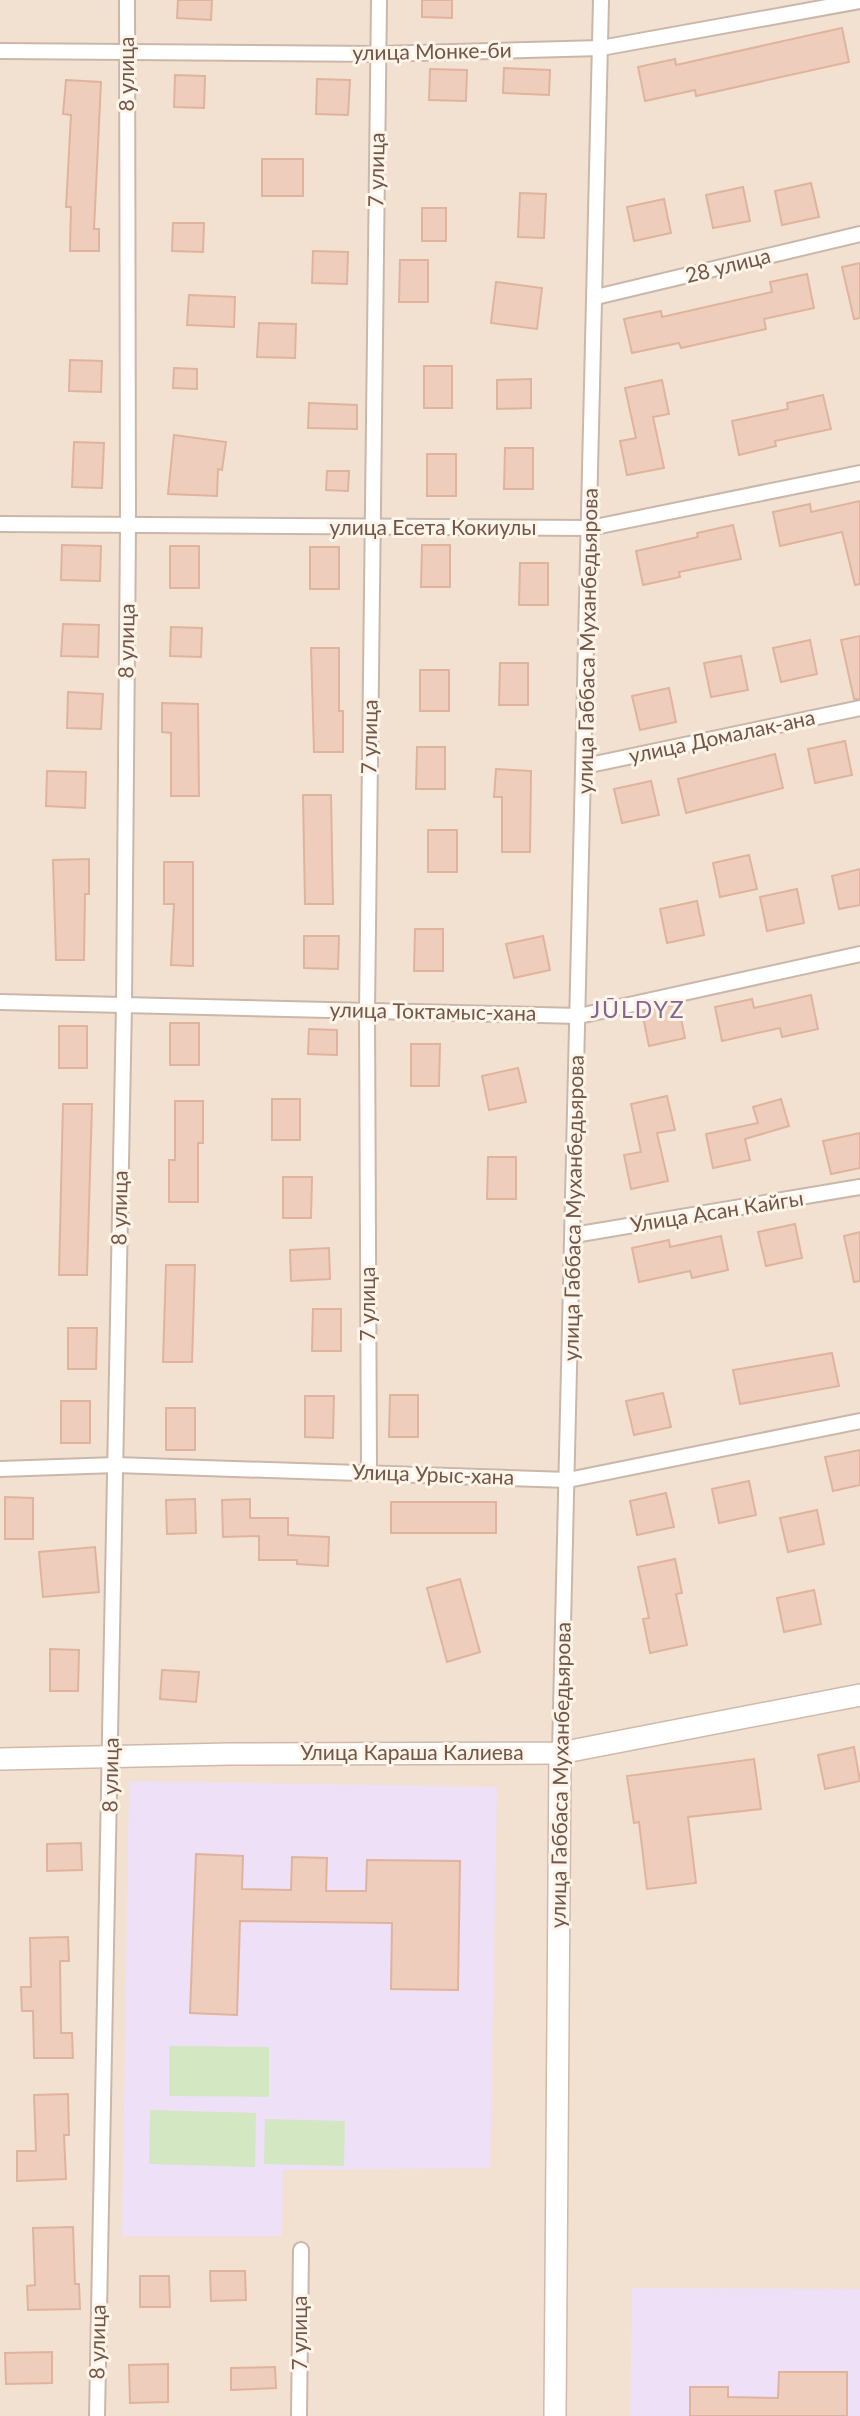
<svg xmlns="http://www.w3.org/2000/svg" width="860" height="2416" viewBox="0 0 860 2416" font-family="Lato,sans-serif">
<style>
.residential{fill:#f2e1d1}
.education{fill:#ede0f7}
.green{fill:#d3e7c2}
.building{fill:#eecdbc;stroke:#e0b39d;stroke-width:2}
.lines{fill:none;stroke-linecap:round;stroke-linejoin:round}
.street-casing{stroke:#cbb7aa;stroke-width:18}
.secondary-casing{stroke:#d0b9aa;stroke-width:24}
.street{stroke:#fff;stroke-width:14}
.secondary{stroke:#fff;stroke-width:21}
.labels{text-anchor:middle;stroke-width:6;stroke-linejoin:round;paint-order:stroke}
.street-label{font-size:21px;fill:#71564a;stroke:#fef4e8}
.neighbourhood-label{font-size:23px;letter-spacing:2px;fill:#826694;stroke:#fef4e8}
</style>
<rect width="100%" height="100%" fill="#fbf0e3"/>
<rect class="residential" x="0" y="0" width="860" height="2416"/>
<g class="education">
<polygon points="129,1781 497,1787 490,2168 283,2170 282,2236 122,2236"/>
<polygon points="632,2288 860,2289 860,2416 630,2416"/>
</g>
<g class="green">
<polygon points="169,2046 269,2047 269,2097 169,2096"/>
<polygon points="150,2110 256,2113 255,2167 149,2164"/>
<polygon points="265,2119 345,2121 344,2166 264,2164"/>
</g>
<g class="building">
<polygon points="178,0 212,0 211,20 177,18"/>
<polygon points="422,0 452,0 452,18 422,17"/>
<polygon points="842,28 849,62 696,96 695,90 645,101 638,67 675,59 676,65"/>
<polygon points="504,68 550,70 549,95 503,93"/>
<polygon points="430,69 467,70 466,101 429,100"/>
<polygon points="175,75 205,76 204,108 174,107"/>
<polygon points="317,79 350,80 348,115 316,114"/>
<polygon points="66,80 101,82 94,229 99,229 99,251 70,251 71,207 66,207 71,115 63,114"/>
<rect x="262" y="159" width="41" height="37"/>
<polygon points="811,183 819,217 782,225 775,191"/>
<polygon points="743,187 750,221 713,228 706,195"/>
<polygon points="520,193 546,194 544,238 518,237"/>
<polygon points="664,199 671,233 634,241 627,207"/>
<rect x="422" y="208" width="24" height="33"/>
<polygon points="173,223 204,223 203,252 172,251"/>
<polygon points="313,251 348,252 347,284 312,283"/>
<polygon points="400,260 428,260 428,302 399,302"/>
<polygon points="860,263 860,318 854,319 842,267"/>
<polygon points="807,274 814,308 764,319 766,329 681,348 679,343 632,353 624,319 661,311 662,317 772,292 770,282"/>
<polygon points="496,282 542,288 537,329 491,323"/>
<polygon points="189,295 235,297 234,327 187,325"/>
<polygon points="259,323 296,324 295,358 257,357"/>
<polygon points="70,360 102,361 101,392 69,391"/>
<rect x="424" y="366" width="28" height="42"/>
<polygon points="174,368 197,369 197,389 173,388"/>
<polygon points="531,379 531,408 497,409 497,380"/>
<polygon points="662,380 669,414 653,417 664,468 627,475 620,441 636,438 625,388"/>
<polygon points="823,395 831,429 775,441 776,446 739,455 732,421 788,409 787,403"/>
<polygon points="309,403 357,405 357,429 308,428"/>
<polygon points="174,435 226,442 222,470 218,469 217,496 168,494"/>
<polygon points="74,442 104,443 102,488 72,487"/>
<polygon points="505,448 533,448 533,489 504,489"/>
<rect x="427" y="454" width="29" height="42"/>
<polygon points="327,471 349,471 348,491 326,490"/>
<polygon points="860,501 860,584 855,585 842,532 780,546 773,512 810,504 811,512"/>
<polygon points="733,525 741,559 679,572 680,577 643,585 636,551 698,537 697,533"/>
<polygon points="62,545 101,546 100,581 61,580"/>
<polygon points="422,545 450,545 450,587 421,587"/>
<rect x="170" y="546" width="29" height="42"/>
<rect x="310" y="547" width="29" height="42"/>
<polygon points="520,563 548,563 548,605 519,605"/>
<polygon points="63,624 99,625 98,657 61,656"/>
<polygon points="171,627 202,628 201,657 170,656"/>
<polygon points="860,636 860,699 854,699 841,640"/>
<polygon points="810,640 817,674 781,682 773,648"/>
<polygon points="311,648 339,648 339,711 343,711 343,752 314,752"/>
<polygon points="741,656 748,690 711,697 704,663"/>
<polygon points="500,663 528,663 528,705 499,705"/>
<rect x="420" y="670" width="29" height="41"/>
<polygon points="669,688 676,722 640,730 632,696"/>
<polygon points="68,692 103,694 101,729 67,728"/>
<polygon points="162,703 198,704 199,796 171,796 171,733 162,732"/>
<polygon points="845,741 852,775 815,783 808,749"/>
<polygon points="417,747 445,747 445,789 416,789"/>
<polygon points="775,754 783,788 686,813 678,779"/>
<polygon points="496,769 531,771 530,852 502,852 502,797 494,797"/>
<polygon points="47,771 86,772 85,808 46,806"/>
<polygon points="651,781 659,815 622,823 614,789"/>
<polygon points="303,795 331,795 333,904 305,904"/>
<rect x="428" y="830" width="29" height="42"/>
<polygon points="749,855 757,889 720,897 713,863"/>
<polygon points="89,859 89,894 85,894 84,960 56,960 53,860"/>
<polygon points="164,862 193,862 193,966 171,965 174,904 164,904"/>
<polygon points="860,869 860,905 839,909 832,876"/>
<polygon points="797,889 804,923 767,931 760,897"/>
<polygon points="697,901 704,935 667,943 660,909"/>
<polygon points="415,929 443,929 443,971 414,971"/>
<polygon points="304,936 339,936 338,969 304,968"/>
<polygon points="543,936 550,970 514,978 506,944"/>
<polygon points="811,995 818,1029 782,1037 780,1028 722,1041 715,1007 752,999 754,1008"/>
<polygon points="678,1004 685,1038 649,1046 642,1012"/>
<rect x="170" y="1023" width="29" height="42"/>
<rect x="59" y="1026" width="28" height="42"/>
<polygon points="309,1029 337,1030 337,1055 308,1054"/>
<polygon points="411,1044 440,1044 439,1086 411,1086"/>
<polygon points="518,1068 526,1102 489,1110 482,1076"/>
<polygon points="667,1096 675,1130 657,1133 668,1181 631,1189 624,1155 641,1152 631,1104"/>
<rect x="272" y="1099" width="28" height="41"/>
<polygon points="781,1099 789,1126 745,1139 750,1160 713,1168 706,1134 758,1123 753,1107"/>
<polygon points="175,1101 203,1101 203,1143 198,1143 198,1202 169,1202 169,1160 175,1160"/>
<polygon points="63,1104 92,1104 87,1275 59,1275"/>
<polygon points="860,1133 860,1168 831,1174 823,1141"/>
<polygon points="488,1157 516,1157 516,1199 487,1199"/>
<polygon points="283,1177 312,1177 311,1218 283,1218"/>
<polygon points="795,1224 802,1258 766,1266 758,1232"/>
<polygon points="860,1232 860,1281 854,1282 844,1236"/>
<polygon points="721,1236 728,1270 692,1278 690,1271 639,1282 632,1248 669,1240 670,1247"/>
<polygon points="329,1248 330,1279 291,1281 290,1250"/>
<polygon points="166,1265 195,1265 192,1362 163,1362"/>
<polygon points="313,1309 341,1309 341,1351 312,1351"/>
<polygon points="68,1328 97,1328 96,1369 68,1369"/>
<polygon points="832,1353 839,1386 740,1404 733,1370"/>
<polygon points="663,1393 671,1427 634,1435 626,1401"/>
<polygon points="390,1395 418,1395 418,1437 389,1437"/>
<polygon points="305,1396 334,1396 333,1438 305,1437"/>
<rect x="61" y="1401" width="29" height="42"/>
<rect x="166" y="1408" width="29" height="42"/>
<polygon points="860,1450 860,1485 833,1491 825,1457"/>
<polygon points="749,1481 756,1515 719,1523 712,1489"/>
<polygon points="666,1493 674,1527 637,1535 630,1501"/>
<polygon points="5,1497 33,1498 33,1539 5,1539"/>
<polygon points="195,1499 196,1533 167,1534 166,1500"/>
<polygon points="250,1499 250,1518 288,1518 288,1535 329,1537 328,1566 297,1564 297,1560 259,1560 259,1536 223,1537 222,1500"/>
<rect x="391" y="1502" width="105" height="31"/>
<polygon points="817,1510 824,1544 788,1552 780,1518"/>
<polygon points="95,1547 99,1592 43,1597 39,1552"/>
<polygon points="675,1559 682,1593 676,1594 687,1645 650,1653 643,1619 649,1618 638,1567"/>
<polygon points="460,1579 480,1652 447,1662 427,1588"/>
<polygon points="814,1590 821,1624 784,1632 777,1598"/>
<polygon points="50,1649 79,1650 78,1691 50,1691"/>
<polygon points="162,1670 199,1672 196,1702 160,1699"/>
<polygon points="854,1747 860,1781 825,1789 818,1755"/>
<polygon points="754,1759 761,1809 688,1817 696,1883 647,1889 639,1822 634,1823 627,1776"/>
<polygon points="81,1843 82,1870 47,1871 47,1844"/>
<polygon points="196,1854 243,1856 242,1889 291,1890 292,1857 327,1858 326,1891 366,1891 367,1860 460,1861 458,1990 391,1989 392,1923 240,1921 237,2015 190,2013"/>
<polygon points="68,1937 69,1961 60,1961 61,2033 72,2033 73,2058 34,2058 33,2011 22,2011 21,1987 31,1987 30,1938"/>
<polygon points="68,2094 69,2135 64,2135 66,2179 17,2181 17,2151 36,2151 34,2095"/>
<polygon points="73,2227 75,2284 79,2284 80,2309 28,2310 27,2286 35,2285 33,2228"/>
<polygon points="210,2271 245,2271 246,2300 211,2301"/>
<polygon points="140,2276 169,2276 170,2307 140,2307"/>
<polygon points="52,2352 52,2383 6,2384 5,2353"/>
<polygon points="168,2364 168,2402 130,2403 129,2365"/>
<polygon points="275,2367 276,2388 231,2390 231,2368"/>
<polygon points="779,2372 847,2372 847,2416 690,2416 690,2387 728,2387 728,2397 778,2398"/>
</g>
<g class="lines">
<defs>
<g id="street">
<polyline points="0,51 379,54 601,48 860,1"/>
<polyline points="596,297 860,234"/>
<polyline points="0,524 590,528 860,473"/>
<polyline points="585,766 860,708"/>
<polyline points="0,1002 579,1016 860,954"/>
<polyline points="574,1235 860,1187"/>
<polyline points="0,1469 116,1465 568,1480 860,1421"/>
<polyline points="369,1473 367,1011 379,0"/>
<polyline points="560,1753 601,0"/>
<polyline points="97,2416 124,1005 128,526 127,0"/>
<polyline points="299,2416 301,2250"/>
</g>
<g id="secondary">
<polyline points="0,1759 230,1754 560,1753 860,1695"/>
<polyline points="555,2416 560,1753"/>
</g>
</defs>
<use href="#street" class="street-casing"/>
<use href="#secondary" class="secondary-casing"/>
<use href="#street" class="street"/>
<use href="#secondary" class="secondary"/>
</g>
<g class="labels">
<g class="street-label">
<text transform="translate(432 52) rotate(-1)" y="7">улица Монке-би</text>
<text transform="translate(127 74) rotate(-90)" y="7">8 улица</text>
<text transform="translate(377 170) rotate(-89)" y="7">7 улица</text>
<text transform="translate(728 266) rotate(-14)" y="7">28 улица</text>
<text x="433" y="535">улица Есета Кокиулы</text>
<text transform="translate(127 641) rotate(-89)" y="7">8 улица</text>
<text transform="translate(588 641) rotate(-89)" y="7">улица Габбаса Муханбедьярова</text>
<text transform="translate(370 737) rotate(-89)" y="7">7 улица</text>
<text transform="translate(722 737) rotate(-12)" y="7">улица Домалак-ана</text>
<text transform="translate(433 1012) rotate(1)" y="7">улица Токтамыс-хана</text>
<text transform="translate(120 1208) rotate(-89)" y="7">8 улица</text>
<text transform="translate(574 1208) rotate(-89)" y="7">улица Габбаса Муханбедьярова</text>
<text transform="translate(717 1212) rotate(-9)" y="7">Улица Асан Кайгы</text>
<text transform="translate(368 1304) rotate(-90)" y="7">7 улица</text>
<text transform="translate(433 1475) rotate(2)" y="7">Улица Урыс-хана</text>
<text x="412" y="1760">Улица Караша Калиева</text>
<text transform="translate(111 1775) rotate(-89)" y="7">8 улица</text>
<text transform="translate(561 1775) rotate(-89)" y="7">улица Габбаса Муханбедьярова</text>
<text transform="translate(300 2333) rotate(-90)" y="7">7 улица</text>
<text transform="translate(98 2342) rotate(-89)" y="7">8 улица</text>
</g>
<g class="neighbourhood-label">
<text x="638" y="1018">JŪLDYZ</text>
</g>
</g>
</svg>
